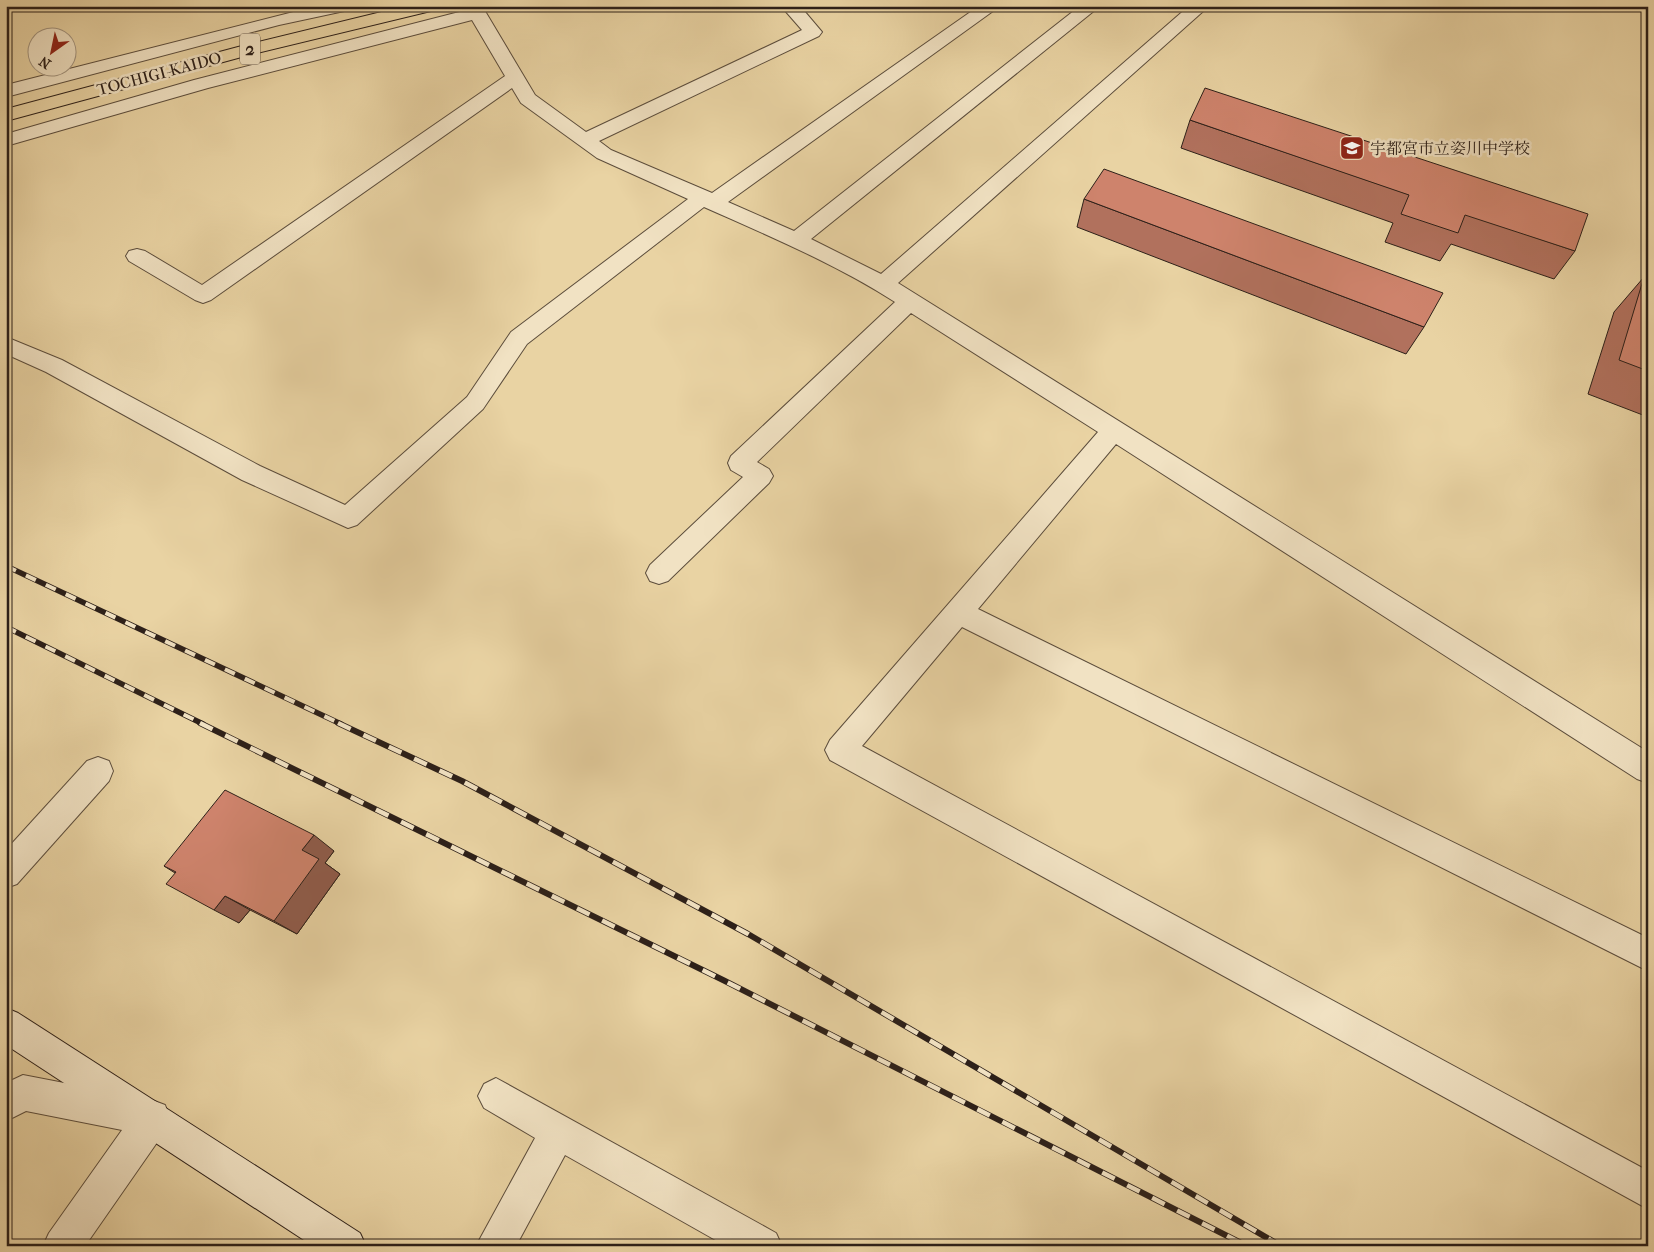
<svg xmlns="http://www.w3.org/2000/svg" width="1654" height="1252" viewBox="0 0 1654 1252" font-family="'IM FELL French Canon','Noto Serif JP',serif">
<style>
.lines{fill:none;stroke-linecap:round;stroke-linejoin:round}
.minor-casing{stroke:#5c4d3c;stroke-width:2}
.tertiary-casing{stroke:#5c4d3c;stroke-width:2}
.secondary-casing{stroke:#2d2019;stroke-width:2}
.primary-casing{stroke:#2d2019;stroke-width:2}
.minor{fill:#f1e2c3;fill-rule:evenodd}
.tertiary{fill:#f1e2c3;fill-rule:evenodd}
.secondary{fill:#f1e2c3;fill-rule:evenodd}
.primary{fill:#e9d3a3;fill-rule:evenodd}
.rail-far1-casing{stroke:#2d2019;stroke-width:5.5}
.rail-casing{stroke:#2d2019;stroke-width:6}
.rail-far1{stroke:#f1e2c3;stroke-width:4;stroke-dasharray:11;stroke-linecap:butt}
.rail{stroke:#f1e2c3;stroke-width:4.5;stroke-dasharray:14;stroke-linecap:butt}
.wall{fill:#b1715d;stroke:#2d2019}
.shaded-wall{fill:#905c4c;stroke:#2d2019}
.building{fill:#ce836c;stroke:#2d2019}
.labels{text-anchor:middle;stroke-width:5;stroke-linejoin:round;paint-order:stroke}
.far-street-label{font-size:16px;fill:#2d2019;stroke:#f1e2c3}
.far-poi-label{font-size:16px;fill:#2d2019;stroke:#f1e2c3;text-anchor:start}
.shield{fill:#f1e2c3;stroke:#685a4c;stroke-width:1}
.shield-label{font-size:18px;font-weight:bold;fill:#2d2019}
</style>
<rect width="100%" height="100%" fill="#e9d3a3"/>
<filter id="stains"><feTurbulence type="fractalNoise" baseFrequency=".004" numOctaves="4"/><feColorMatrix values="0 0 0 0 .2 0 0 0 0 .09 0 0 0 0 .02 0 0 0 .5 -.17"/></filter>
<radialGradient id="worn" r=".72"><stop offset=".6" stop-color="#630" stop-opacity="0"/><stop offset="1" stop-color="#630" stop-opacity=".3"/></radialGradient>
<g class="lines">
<defs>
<g id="minor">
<polygon points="317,6 352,6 349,10 279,25 6,97 6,85"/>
<path d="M 464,6 L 482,6 L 535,95 L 586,132 L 802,30 L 781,6 L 800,6 L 822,32 L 819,36 L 599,141 L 611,150 L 712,193 L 979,6 L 1000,6 L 728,202 L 794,231 L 1080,6 L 1100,6 L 811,239 L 881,274 L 1189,6 L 1209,6 L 898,283 L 1648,752 L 1648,783 L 1637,779 L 1116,444 L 978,609 L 1648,938 L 1648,971 L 962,627 L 862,746 L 1648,1171 L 1648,1209 L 830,760 L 825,750 L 830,740 L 1098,432 L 911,313 L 757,462 L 769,469 L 773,476 L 769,483 L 668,581 L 659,584 L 650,581 L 646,573 L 650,565 L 743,477 L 731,470 L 728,463 L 731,456 L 895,302 C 836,264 769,236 704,207 L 527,344 L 483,409 L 357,525 L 348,528 L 242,480 L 46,372 L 6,354 L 6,337 L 62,360 L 260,466 L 345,505 L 467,397 L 511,332 L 688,199 L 597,158 L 521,103 L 512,88 L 211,300 L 203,303 L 195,300 L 129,261 L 126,256 L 129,251 L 137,249 L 145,251 L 202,285 L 505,76 L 472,20 L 208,88 L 6,146 L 6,134 L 194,80 L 467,10 Z"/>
<polygon points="98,757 109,761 113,771 109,781 17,884 6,888 6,850 87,761"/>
<polygon points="496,1078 776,1233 782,1246 726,1246 565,1155 516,1246 476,1246 535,1138 484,1108 478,1096 484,1084"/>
</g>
<polygon id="tertiary" points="23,1075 152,1100 165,1105 170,1118 165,1131 85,1246 43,1246 49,1233 122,1130 26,1111 6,1121 6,1083"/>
<polygon id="secondary" points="6,1008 18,1013 360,1233 366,1246 313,1246 6,1045"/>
<polygon id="primary" points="406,6 438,6 435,10 249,55 6,121 6,109 238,47"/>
</defs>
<use href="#minor" class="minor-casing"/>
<use href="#tertiary" class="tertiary-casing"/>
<use href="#secondary" class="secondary-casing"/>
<use href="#primary" class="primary-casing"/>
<use href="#minor" class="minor"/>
<use href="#tertiary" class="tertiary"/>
<use href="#secondary" class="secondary"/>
<use href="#primary" class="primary"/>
<defs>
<g id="rail-far1">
<polyline points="6,566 341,724"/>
<polyline points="6,627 203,724"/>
</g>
<g id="rail">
<polyline points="200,723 723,980 1247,1246"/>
<polyline points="338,723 462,781 748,934 1281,1246"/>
</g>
</defs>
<use href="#rail-far1" class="rail-far1-casing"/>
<use href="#rail" class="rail-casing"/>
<use href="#rail-far1" class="rail-far1"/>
<use href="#rail" class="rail"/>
</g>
<g class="wall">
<polygon points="1190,120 1575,251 1554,279 1451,244 1440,261 1385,242 1393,223 1181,148"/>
<polygon points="1084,199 1424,327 1406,354 1077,227"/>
<polygon points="1644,277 1648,278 1648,417 1588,394 1614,312"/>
<polygon points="334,851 325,863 340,874 297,934 250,910 239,923 175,873 164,866"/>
</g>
<g class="shaded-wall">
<polygon points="314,835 334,851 325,863 340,874 297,934 274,921 302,850"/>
<polygon points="225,896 250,910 239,923 214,910"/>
</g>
<g class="building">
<polygon points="1205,88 1588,214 1575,251 1465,215 1458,233 1401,214 1409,195 1190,120"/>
<polygon points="1104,169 1443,293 1424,327 1084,199"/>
<polygon points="1644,277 1648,278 1648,371 1619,360"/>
<polygon points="225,790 314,835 302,850 319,859 274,921 225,896 214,910 166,884 176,872 164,866"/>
</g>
<defs>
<symbol id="school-square" viewBox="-11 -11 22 22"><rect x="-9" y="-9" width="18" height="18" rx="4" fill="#8f2418" stroke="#f1e2c3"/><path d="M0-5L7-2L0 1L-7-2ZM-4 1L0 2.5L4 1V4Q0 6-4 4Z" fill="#fff"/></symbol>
</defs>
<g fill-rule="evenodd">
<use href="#school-square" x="1338" y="134" width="28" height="28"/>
</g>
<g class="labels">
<g class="far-street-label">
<text transform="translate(159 73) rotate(-15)" y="6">TOCHIGI-KAIDO</text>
</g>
<g class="far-poi-label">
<text x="1370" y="154">宇都宮市立姿川中学校</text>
</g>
<rect class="shield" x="240" y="33.5" width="20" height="31" rx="4"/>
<g class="shield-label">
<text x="250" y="55">2</text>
</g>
</g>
<rect width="1654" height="1252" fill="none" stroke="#e9d3a3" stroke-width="25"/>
<rect x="8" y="8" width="1639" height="1237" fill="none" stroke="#2d2019" stroke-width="2.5"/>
<rect x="12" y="12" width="1629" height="1227" fill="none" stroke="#2d2019"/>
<g transform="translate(52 52) rotate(213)"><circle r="24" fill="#f1e2c3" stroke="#a3947f"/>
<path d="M0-4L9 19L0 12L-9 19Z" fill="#8f2418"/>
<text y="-8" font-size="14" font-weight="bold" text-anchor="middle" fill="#2d2019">N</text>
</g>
<rect width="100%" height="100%" filter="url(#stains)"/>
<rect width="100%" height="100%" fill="url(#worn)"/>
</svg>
